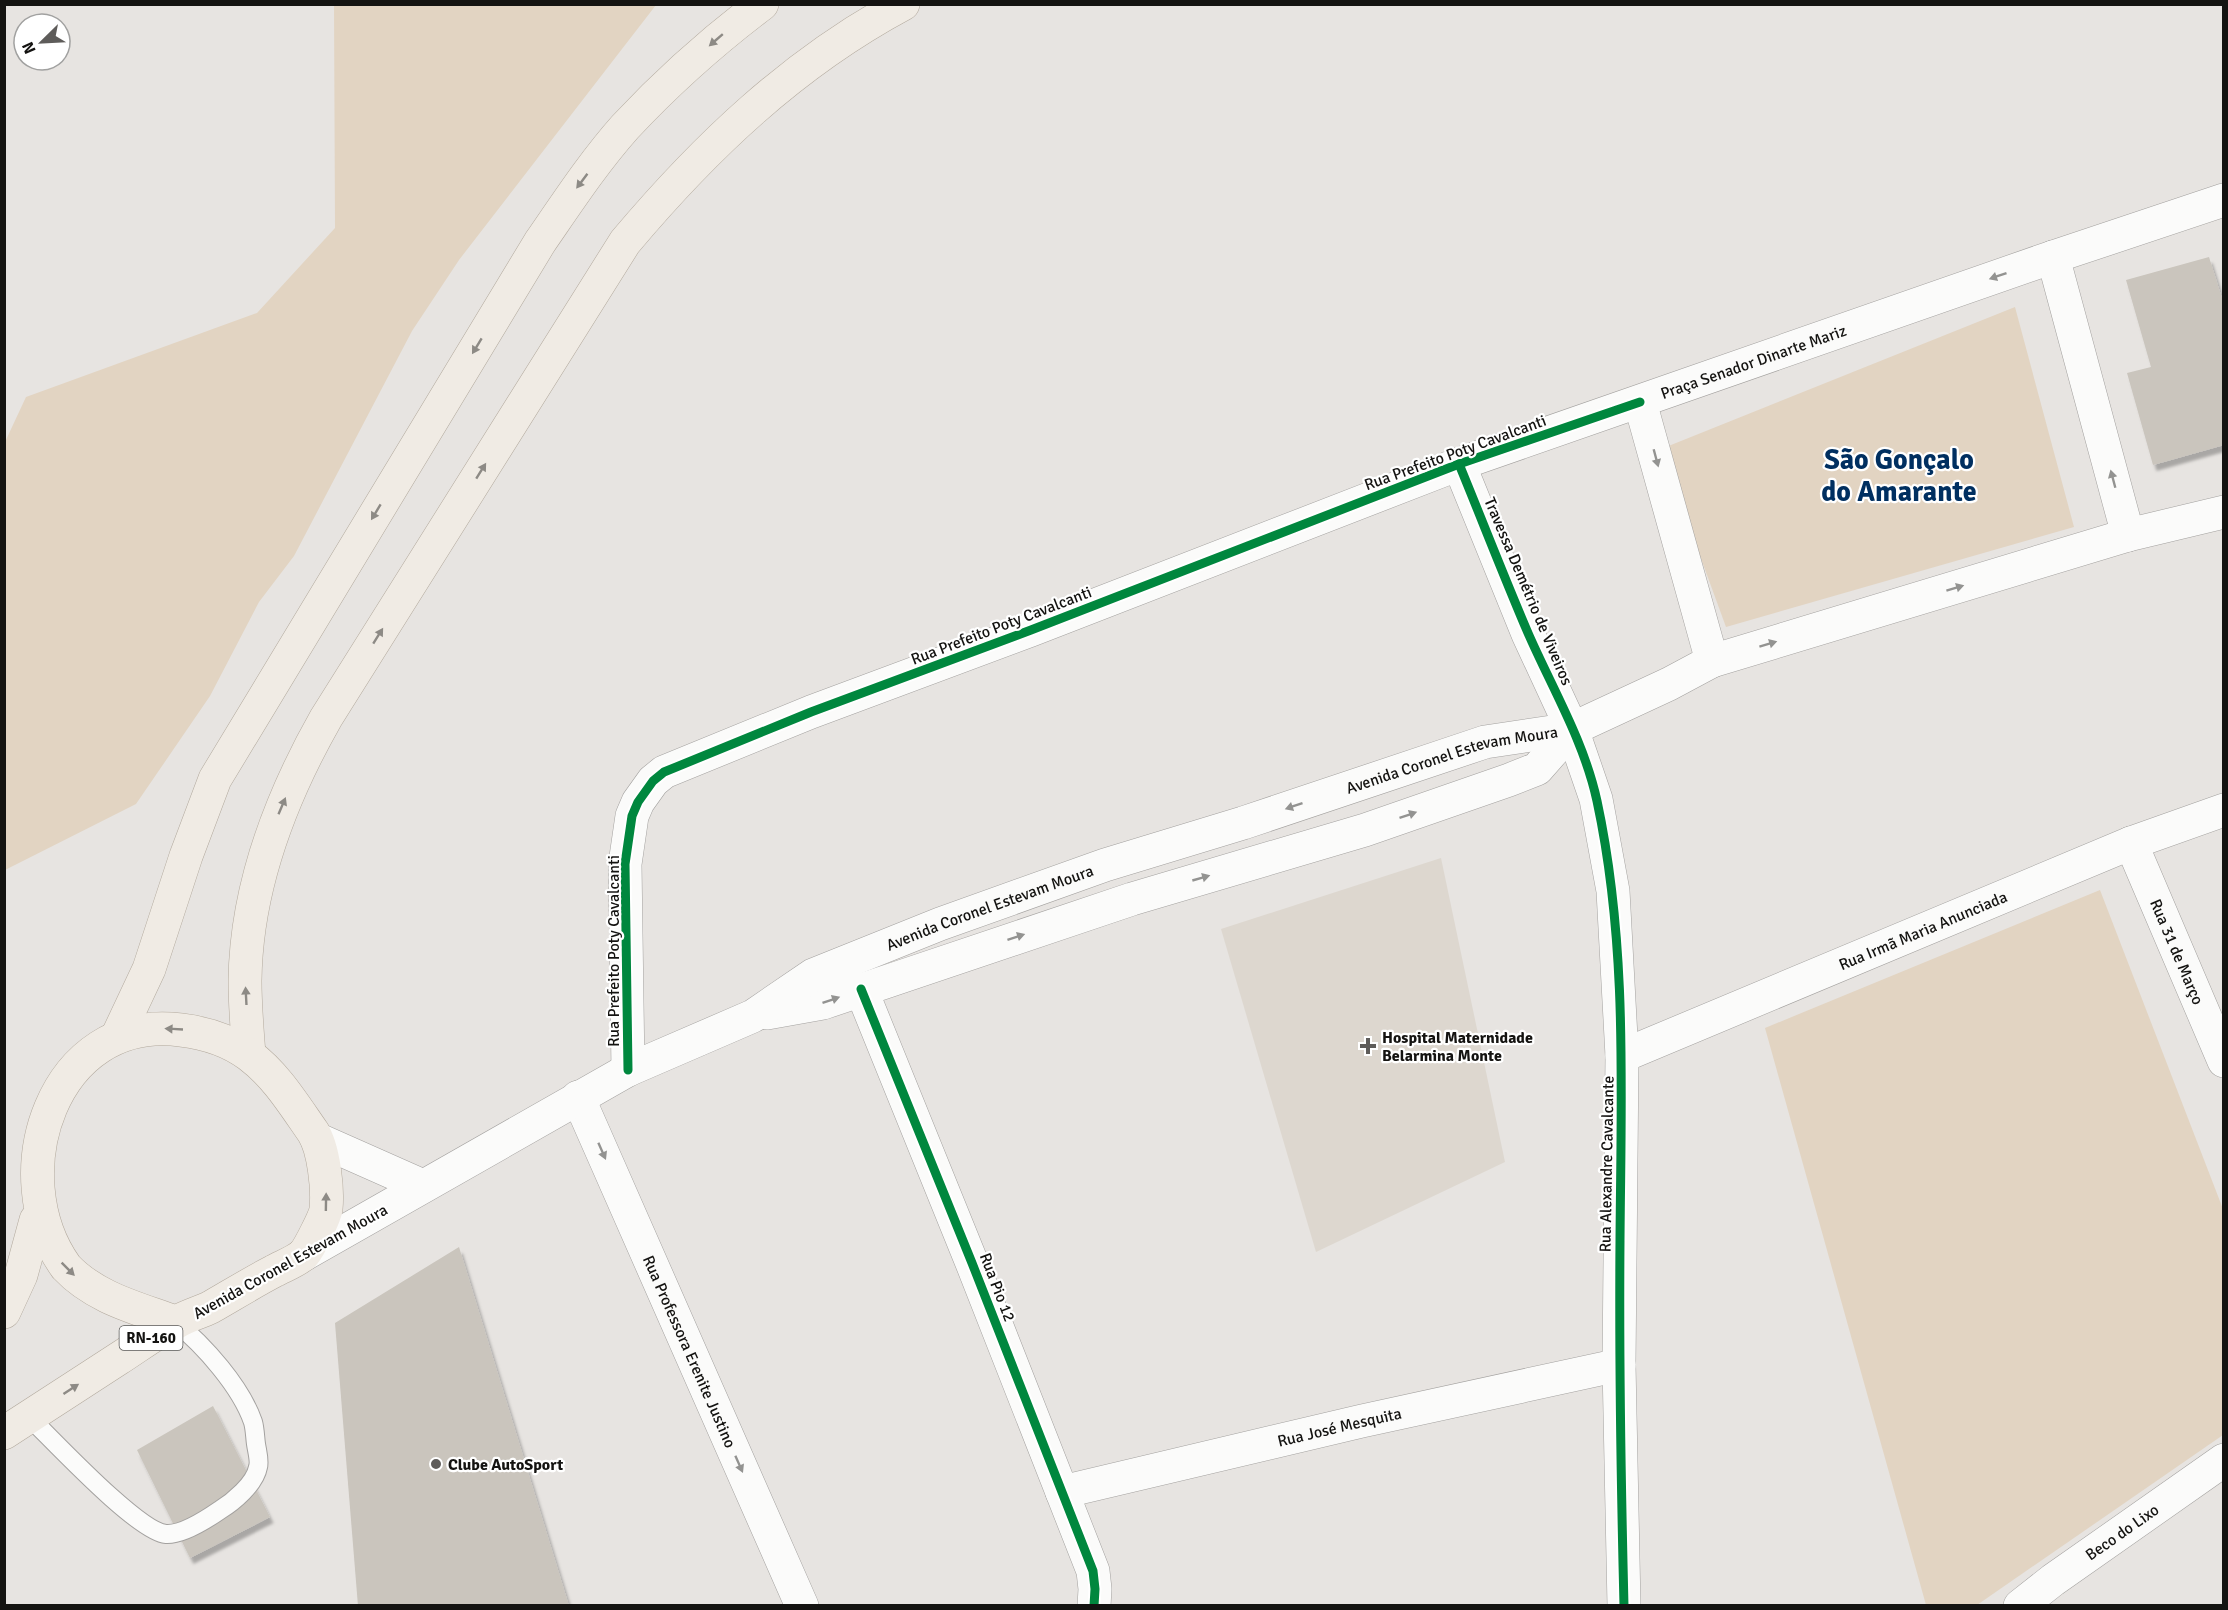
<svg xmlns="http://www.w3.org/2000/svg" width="2228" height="1610" viewBox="0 0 2228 1610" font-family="Signika,sans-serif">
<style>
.built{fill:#ddd7cf}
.green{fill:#e2d4c2}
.building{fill:#cac5bd;filter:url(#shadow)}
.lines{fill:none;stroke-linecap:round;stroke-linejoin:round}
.lane-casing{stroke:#a3a19f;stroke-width:20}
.street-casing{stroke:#a3a19f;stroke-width:34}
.secondary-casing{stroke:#a3a19f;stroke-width:34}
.primary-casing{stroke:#b2a99d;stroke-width:34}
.lane{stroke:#fbfbfa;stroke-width:18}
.street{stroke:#fbfbfa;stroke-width:33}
.secondary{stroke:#fbfbfa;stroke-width:33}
.primary{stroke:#f0ebe4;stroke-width:33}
.cycleway-casing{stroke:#fff;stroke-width:13}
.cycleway{stroke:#00873e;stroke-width:9}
.oneway{fill:#8d8a85}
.oneway2{fill:#939391}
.poi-dot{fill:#5e5c5a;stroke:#fff;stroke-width:2}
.labels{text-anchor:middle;stroke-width:4.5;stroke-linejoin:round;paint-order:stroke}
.shield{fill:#fff;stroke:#5a5a58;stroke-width:1.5}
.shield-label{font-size:15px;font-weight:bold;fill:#141311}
.street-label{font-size:16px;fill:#141311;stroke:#fff}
.poi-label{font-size:16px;font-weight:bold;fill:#141311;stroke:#fff;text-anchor:start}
.town-label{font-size:28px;font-weight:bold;fill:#002f60;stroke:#fff}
</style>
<defs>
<filter id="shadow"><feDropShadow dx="3.5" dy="6" stdDeviation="1.5" flood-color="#0004"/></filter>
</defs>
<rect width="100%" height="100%" fill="#e7e4e1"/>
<polygon class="built" points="1441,858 1505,1162 1316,1252 1221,929"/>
<g class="green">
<polygon points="334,5 656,5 459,260 412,331 294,556 259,602 210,696 136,804 5,870 5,442 26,397 257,313 335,228"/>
<polygon points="2015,307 2074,527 1726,627 1661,449"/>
<polygon points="2100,890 2223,1209 2223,1435 1977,1605 1926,1605 1765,1028"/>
</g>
<g class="building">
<polygon points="2209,257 2224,305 2224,445 2153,465 2127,373 2151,367 2126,280"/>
<polygon points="459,1247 569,1606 358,1606 335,1323"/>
<polygon points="213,1406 270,1517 190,1558 137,1450"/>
</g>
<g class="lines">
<defs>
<path id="lane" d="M 29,1417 C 53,1440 138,1532 166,1534 C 182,1535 207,1519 220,1510 C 233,1502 255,1484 258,1467 C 260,1461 257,1451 256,1444 C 255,1437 255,1429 253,1422 C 241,1387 204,1345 175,1322"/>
<g id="street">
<polyline points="1459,464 1528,634 1572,729"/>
<path id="s1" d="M 2131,843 L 2224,1061"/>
<polyline points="861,989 972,1263 1093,1571 1095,1589 1094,1606"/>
<path id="s2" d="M 1622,1056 L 2131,843 L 2224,810"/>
<path id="s3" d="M 1062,1492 L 1362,1421 L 1619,1365"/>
<path id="s4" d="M 2020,1606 L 2053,1580 L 2224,1460"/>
</g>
<g id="secondary">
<polyline points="2053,257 2128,535"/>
<polyline points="1640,402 1712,661"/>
<polyline points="1572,729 1596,799 1613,891 1622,1056 1619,1365 1624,1606"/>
<polyline points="767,1013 823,1003 1132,899 1365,830 1509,780 1537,769 1572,729"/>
<path id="s5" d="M 628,1070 L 625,864 L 632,816 L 638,802 L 653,781 L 664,772 L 811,712 L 1031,630 L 1459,464 L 2053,257 L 2224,200"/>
<path id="s6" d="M 578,1097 L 802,1606"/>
<polyline points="317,1139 423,1186"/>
<path id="s7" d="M 303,1255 L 628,1070 L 753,1016 L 813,975 L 940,924 L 1105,865 L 1243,823 L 1485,742 L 1572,729 L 1669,684 L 1712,661 L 2128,535 L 2224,512"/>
</g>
<g id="primary">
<path d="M 117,1037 L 149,969 L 186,856 L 215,779 L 540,242 C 567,203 593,163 625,127 C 667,82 713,41 762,4"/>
<path d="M 249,1054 C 247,1030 245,1006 245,981 C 246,887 280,799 326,718 L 625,242 C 705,147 793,63 903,4"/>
<polyline points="4,1312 21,1275 36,1220"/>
<path d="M 4,1433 C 42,1408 80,1384 118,1359 C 137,1347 155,1333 175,1323 C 186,1316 199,1313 211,1307 C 232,1295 253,1282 274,1271 C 283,1266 297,1261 304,1254 C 309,1248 325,1217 326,1209 C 328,1189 324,1149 313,1132 C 294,1105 276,1075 249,1055 C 229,1040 206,1033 181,1030 C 53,1013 0,1175 66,1267 C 95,1298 137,1308 175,1322"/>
</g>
</defs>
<use href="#lane" class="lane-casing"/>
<use href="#street" class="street-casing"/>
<use href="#secondary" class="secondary-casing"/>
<use href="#primary" class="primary-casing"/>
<use href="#lane" class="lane"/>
<use href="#street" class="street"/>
<use href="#secondary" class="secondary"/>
<use href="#primary" class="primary"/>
<defs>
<g id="cycleway">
<path d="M 1459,464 C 1482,520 1504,577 1528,633 C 1552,688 1584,741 1597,801 C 1628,945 1621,1094 1620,1241 C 1619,1362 1621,1484 1624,1606"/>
<polyline points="861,989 972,1263 1093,1571 1095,1589 1094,1606"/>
<polyline points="628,1070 625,864 632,816 638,802 653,781 664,772 811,712 1031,630 1459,464 1640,402"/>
</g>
</defs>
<use href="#cycleway" class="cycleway-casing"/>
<use href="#cycleway" class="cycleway"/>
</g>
<defs><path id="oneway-solid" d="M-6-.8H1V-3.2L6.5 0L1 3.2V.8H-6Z" transform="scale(1.5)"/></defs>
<g class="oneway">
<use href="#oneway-solid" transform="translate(716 40) rotate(139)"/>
<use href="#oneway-solid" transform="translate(582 181) rotate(127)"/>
<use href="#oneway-solid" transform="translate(477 346) rotate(121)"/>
<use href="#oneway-solid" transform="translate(481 471) rotate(-58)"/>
<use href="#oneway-solid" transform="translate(376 512) rotate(121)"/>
<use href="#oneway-solid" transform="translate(378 636) rotate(-58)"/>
<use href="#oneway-solid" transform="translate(282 806) rotate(-67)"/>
<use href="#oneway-solid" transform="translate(246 996) rotate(-93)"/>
<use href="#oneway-solid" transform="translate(174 1029) rotate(-177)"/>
<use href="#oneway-solid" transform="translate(326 1202) rotate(-89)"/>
<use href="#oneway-solid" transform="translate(68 1269) rotate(45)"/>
<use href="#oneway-solid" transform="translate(71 1389) rotate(-33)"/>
</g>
<g class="oneway2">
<use href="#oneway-solid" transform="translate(1998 276) rotate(161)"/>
<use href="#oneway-solid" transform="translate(1656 458) rotate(75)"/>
<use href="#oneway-solid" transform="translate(2113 479) rotate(-105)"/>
<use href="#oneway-solid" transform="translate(1955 588) rotate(-17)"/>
<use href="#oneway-solid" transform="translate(1768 644) rotate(-17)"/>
<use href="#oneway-solid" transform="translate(1294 806) rotate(161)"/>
<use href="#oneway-solid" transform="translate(1408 815) rotate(-19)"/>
<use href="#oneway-solid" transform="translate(1201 878) rotate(-16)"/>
<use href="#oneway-solid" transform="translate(1016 937) rotate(-18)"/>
<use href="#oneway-solid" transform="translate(831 1000) rotate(-19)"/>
<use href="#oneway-solid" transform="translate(602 1151) rotate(66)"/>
<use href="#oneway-solid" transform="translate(739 1464) rotate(66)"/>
</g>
<g class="poi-dot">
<path d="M1365 1037h6v6h6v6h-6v6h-6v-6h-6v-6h6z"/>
<circle cx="436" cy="1464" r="6"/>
</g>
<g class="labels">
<rect class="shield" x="119.5" y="1326" width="63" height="24" rx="4.5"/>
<g class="shield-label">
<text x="151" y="1343">RN-160</text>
</g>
<g class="street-label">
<text dy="6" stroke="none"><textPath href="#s5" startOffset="1474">Praça Senador Dinarte Mariz</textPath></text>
<text transform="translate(1455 452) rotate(-20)" y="6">Rua Prefeito Poty Cavalcanti</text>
<text transform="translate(1529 591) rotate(67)" y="6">Travessa Demétrio de Viveiros</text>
<text transform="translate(1001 625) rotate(-21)" y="6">Rua Prefeito Poty Cavalcanti</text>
<text dy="6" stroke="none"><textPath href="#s7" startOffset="1258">Avenida Coronel Estevam Moura</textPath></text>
<text dy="6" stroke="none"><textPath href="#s7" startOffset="772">Avenida Coronel Estevam Moura</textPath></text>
<text dy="6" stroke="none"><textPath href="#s2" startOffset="326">Rua Irmã Maria Anunciada</textPath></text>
<text transform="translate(613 951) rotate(-90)" y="6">Rua Prefeito Poty Cavalcanti</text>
<text dy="6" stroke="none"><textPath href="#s1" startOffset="118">Rua 31 de Março</textPath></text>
<text transform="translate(1606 1164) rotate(-89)" y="6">Rua Alexandre Cavalcante</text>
<text transform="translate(290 1261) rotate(-29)" y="6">Avenida Coronel Estevam Moura</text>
<text transform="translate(998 1287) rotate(69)" y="6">Rua Pio 12</text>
<text dy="6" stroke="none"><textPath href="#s6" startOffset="278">Rua Professora Erenite Justino</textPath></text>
<text dy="6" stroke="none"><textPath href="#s3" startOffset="285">Rua José Mesquita</textPath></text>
<text dy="6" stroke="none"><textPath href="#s4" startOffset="126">Beco do Lixo</textPath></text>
</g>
<g class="poi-label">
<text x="1382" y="1043">Hospital Maternidade<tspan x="1382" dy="18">Belarmina Monte</tspan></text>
<text x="448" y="1470">Clube AutoSport</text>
</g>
<g class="town-label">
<text x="1899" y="469">São Gonçalo<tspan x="1899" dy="32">do Amarante</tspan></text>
</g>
</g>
<rect width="2228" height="1610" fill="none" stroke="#141311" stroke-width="12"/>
<g transform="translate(42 42) rotate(246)"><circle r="28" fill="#ffffff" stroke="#a1a1a0" stroke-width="1.5"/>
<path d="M0-4.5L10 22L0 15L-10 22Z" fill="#5e5c5a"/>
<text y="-9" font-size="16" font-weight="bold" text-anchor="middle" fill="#141311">N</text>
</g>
</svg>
